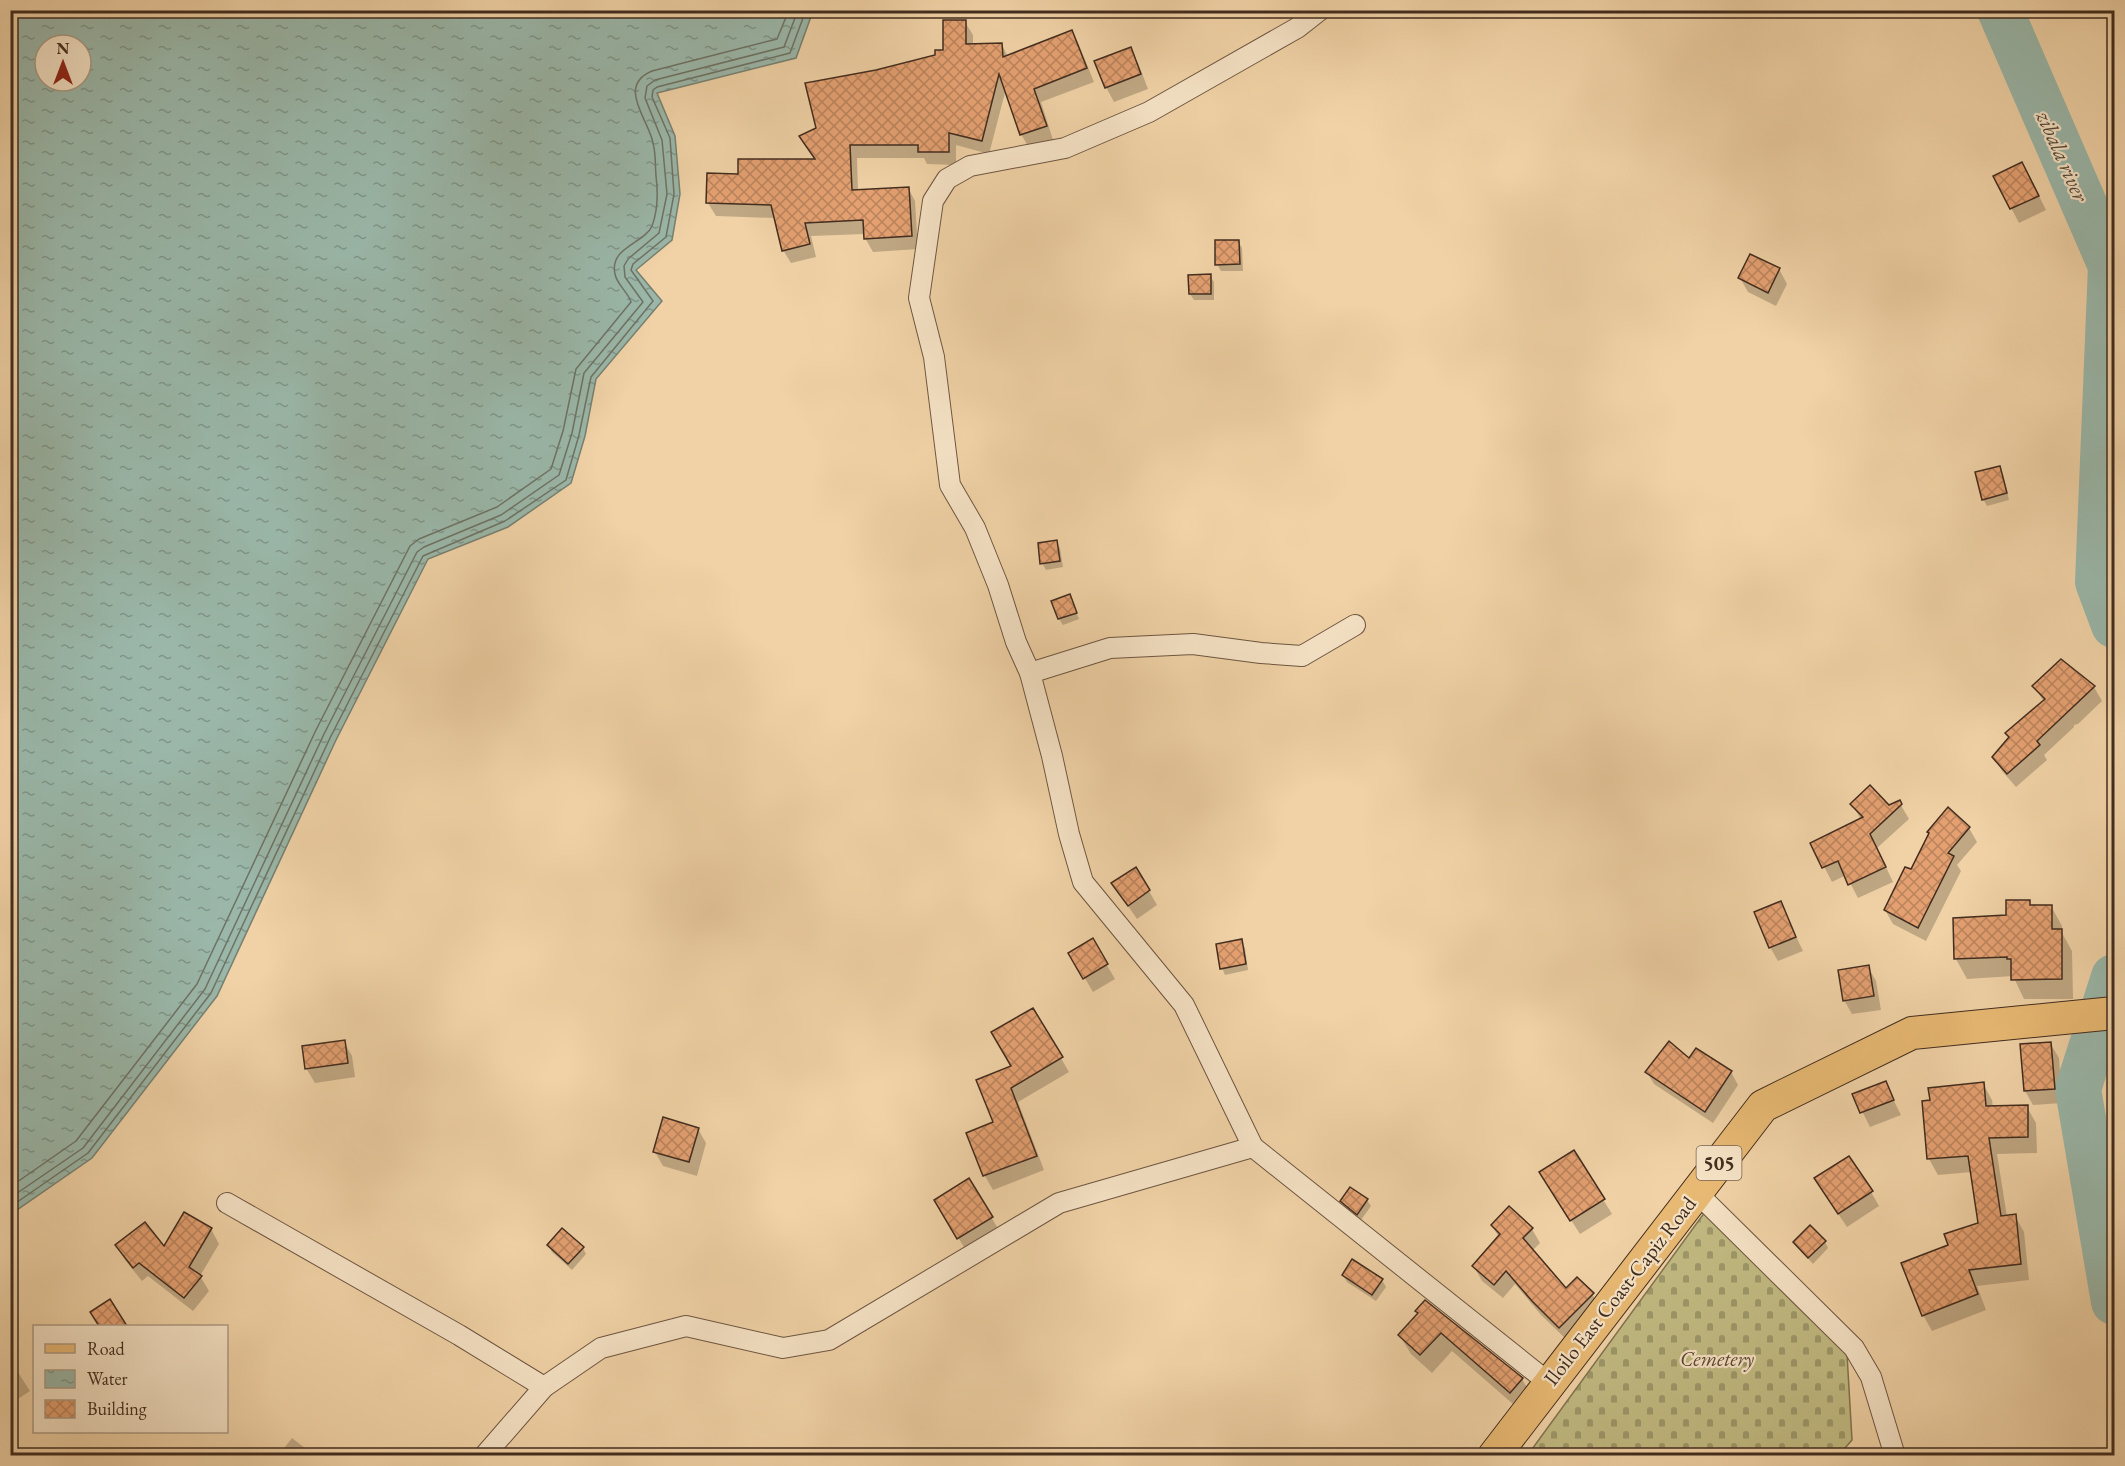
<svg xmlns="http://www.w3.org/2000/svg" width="2125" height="1466" viewBox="0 0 2125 1466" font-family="'EB Garamond',serif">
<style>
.cemetery{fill:url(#cemetery-stones);stroke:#827450;stroke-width:1.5}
.water{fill:url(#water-ripples);stroke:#778072;stroke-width:1.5;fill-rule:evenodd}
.shadow{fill:#0003}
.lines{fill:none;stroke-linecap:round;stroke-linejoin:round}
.shore{stroke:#6e7264;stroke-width:1.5}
.river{stroke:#9ab7a9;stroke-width:46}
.building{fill:url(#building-cross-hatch);stroke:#422d1f;stroke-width:1.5}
.street-casing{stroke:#6e5641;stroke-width:22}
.primary-casing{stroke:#422d1f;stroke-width:34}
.street{stroke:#f5e2c5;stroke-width:20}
.primary{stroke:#e8b973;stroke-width:32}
.labels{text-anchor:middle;stroke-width:4.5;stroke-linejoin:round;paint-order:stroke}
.shield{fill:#f5e2c5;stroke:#786351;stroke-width:1.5}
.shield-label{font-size:20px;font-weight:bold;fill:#422d1f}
.street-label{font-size:21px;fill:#422d1f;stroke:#f5e2c5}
.park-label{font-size:21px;font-style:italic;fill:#5b4933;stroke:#f5e2c5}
.water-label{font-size:22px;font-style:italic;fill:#54493b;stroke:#f5e2c5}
</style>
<defs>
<pattern id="cemetery-stones" width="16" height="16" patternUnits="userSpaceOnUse" patternTransform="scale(1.5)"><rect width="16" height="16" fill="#c1ba82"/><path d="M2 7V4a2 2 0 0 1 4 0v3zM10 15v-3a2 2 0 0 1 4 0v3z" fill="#9e986a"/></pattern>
<pattern id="water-ripples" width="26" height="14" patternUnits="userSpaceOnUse" patternTransform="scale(1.5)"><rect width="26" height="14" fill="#9ab7a9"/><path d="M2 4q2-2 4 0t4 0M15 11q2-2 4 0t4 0" fill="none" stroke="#7f9589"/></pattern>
<pattern id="building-cross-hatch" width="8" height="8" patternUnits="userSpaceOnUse" patternTransform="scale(1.5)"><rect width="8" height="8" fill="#e4a071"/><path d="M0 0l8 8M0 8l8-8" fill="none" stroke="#ba835c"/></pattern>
</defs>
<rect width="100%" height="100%" fill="#f0d2a6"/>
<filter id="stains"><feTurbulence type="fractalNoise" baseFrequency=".00333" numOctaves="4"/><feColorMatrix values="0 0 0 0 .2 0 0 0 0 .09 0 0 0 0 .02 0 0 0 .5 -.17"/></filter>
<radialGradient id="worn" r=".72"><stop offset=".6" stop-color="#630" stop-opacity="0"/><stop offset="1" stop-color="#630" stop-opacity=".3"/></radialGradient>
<polygon class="cemetery" points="1705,1212 1847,1354 1852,1440 1839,1455 1527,1456"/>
<path class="water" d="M 11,10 L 813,11 L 796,58 L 657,93 L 675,136 L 680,194 L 672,240 L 636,270 L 662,301 L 596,379 L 585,436 L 571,483 L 508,527 L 428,559 L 336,740 L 217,996 L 92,1158 L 11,1214 ZM 45,45 L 81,45 L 81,81 L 45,81 Z"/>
<g class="shadow">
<polygon points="965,22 973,35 973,45 1002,45 1008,57 1072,32 1079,45 1094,82 1041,102 1053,140 1029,148 1021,134 1006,89 989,154 956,145 956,165 927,164 924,158 857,158 858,191 908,188 915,201 918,249 873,252 865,238 865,234 811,236 816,257 791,263 783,250 775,218 716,216 708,203 739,175 816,160 817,128 877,71 937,57 945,52"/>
<polygon points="1130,49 1138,63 1148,89 1114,102 1106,87"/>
<polygon points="1995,177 2030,178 2046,210 2019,223"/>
<polygon points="1238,241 1242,248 1243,271 1221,271 1217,264"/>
<polygon points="1779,269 1787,284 1776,306 1748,292 1740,278"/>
<polygon points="1210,276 1214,282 1214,300 1194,300 1190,294"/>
<polygon points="1999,468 2003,474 2009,500 1987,506 1983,499"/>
<polygon points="1056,542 1060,548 1063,567 1046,570 1042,563"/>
<polygon points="1069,596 1079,619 1063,625 1059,619"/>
<polygon points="2061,661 2094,687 2102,701 2078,724 2074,725 2074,727 2044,755 2047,760 2016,787 2002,771 1994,757 2044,702 2034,686"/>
<polygon points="1899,802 1909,819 1877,848 1893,882 1858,898 1846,875 1832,882 1812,843 1861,820 1852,804 1888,807"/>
<polygon points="1969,828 1977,842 1957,865 1961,871 1926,941 1893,924 1885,910 1911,871"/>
<polygon points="1113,884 1149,891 1157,905 1137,919"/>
<polygon points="2029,902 2032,906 2051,906 2062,926 2062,933 2072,951 2073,999 2024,999 2013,976 1967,979 1956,959 1954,919 2008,917"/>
<polygon points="1780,903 1803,951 1778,961 1770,947"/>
<polygon points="1092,940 1115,979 1093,992 1070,953"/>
<polygon points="1241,941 1245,948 1248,970 1225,975 1222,968"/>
<polygon points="1868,967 1876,981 1881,1010 1852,1014 1844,1000"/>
<polygon points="1033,1010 1069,1072 1018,1102 1044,1170 993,1190 985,1176 968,1134 995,1123"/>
<polygon points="344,1042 352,1056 355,1077 315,1083 306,1068"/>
<polygon points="2050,1043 2059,1058 2062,1103 2033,1105 2025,1091"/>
<polygon points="1689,1061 1731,1072 1738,1085 1713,1123 1654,1084 1647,1072"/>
<polygon points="1885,1083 1901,1115 1870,1127 1854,1095"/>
<polygon points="1983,1084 1992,1100 1993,1108 2027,1107 2036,1123 2037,1153 1997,1154 2007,1217 2015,1216 2024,1232 2029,1280 1977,1286 1986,1310 1932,1331 1923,1315 1949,1246 1980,1224 1972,1172 1938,1175 1929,1159 1924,1102"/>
<polygon points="698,1129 706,1143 697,1176 663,1166 655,1152"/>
<polygon points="1574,1152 1612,1214 1580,1234 1549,1186"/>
<polygon points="969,1180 1000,1232 967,1252 936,1201"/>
<polygon points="1871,1192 1879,1206 1847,1227 1824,1193"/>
<polygon points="1367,1200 1371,1206 1361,1220 1346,1208 1342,1201"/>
<polygon points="1492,1226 1532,1229 1540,1243 1532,1251 1566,1291 1592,1294 1601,1309 1568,1341 1541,1315 1515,1284 1503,1298 1482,1281 1474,1267 1499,1237"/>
<polygon points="211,1229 219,1244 200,1276 209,1291 193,1311 148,1276 142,1281 125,1260 117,1246 164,1249"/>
<polygon points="1825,1242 1828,1248 1813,1264 1794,1243"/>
<polygon points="548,1245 583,1248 586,1254 572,1270 552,1252"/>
<polygon points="1343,1275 1382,1280 1386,1287 1376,1301 1347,1282"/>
<polygon points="1419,1315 1522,1379 1533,1398 1521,1411 1452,1351 1432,1373 1411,1354 1400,1336"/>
<polygon points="10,1360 30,1391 10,1404"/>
<polygon points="292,1438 315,1456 278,1456"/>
</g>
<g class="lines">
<g class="shore">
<path d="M 10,1187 L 76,1141 L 197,984 L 316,730 L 410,546 L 419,539 L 497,507 L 551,469 L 563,431 L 576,369 L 631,302 C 628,292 617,285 615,274 C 609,247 645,243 652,226 C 658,210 658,192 656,176 C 655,165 656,154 653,143 C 649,120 616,86 652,71 L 777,39 L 789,10"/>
<polyline points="10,1198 83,1148 205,989 324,734 417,552 424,547 501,515 559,475 572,433 584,373 643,302 625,277 624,266 628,259 659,233 667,194 662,140 645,98 647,86 655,80 784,47 798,10"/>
<polyline points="10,1207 88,1153 211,993 330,738 423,556 505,521 566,480 579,435 591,377 653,301 631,270 633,264 666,237 674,194 670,138 652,97 653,90 657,87 790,53 806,10"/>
</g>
<g class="river">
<polyline points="2000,10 2111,266 2098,582 2114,625"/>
<polyline points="2114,977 2078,1089 2114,1302"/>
</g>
</g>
<g class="building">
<polygon points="943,20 966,20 966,44 1002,43 1003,57 1072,30 1087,68 1034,89 1047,126 1020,135 999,74 982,141 949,133 949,152 918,152 918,145 850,145 852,190 909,187 912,236 864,239 863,220 805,223 810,244 782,251 771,205 706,203 707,173 738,174 738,159 815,159 799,136 816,128 805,83 876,70 935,55 935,50 943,50"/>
<polygon points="1131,47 1141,74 1105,88 1094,61"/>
<polygon points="2022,162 2039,196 2010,209 1993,176"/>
<polygon points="1215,240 1239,240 1240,264 1215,265"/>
<polygon points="1750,254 1780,268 1768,293 1738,278"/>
<polygon points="1211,274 1211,294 1189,294 1188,275"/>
<polygon points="2000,466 2007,493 1982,500 1975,472"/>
<polygon points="1057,540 1060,561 1040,564 1038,543"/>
<polygon points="1070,594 1077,613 1058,619 1051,601"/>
<polygon points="2061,659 2095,686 2037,741 2040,745 2007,774 1992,757 2009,737 2005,733 2045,699 2032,686"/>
<polygon points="1870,785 1889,805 1900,800 1902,804 1870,834 1886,867 1848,885 1838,861 1822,868 1810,843 1863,817 1850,804"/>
<polygon points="1948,807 1970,827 1948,853 1954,856 1918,928 1884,910 1905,867 1911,869 1929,833 1927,832"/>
<polygon points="1136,867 1150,890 1128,906 1111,883"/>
<polygon points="2006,900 2030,900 2030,905 2052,905 2052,929 2062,929 2062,979 2011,980 2011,959 2007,959 2007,957 1954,959 1953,918 2006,915"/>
<polygon points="1781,901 1796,937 1769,948 1754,912"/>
<polygon points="1093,938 1108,964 1083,979 1068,953"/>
<polygon points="1242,939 1246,964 1220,969 1216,944"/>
<polygon points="1869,965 1874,996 1843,1001 1838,970"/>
<polygon points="1033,1008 1063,1057 1011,1088 1037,1156 983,1176 966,1133 993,1122 976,1080 1011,1066 991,1032"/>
<polygon points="345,1040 348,1063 305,1069 302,1046"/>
<polygon points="1669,1041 1689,1058 1696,1048 1732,1071 1705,1112 1645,1072"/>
<polygon points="2051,1042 2055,1089 2024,1091 2020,1044"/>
<polygon points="1886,1081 1894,1100 1860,1113 1852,1094"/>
<polygon points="1984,1082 1986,1106 2028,1105 2028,1137 1989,1138 2001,1216 2016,1214 2021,1264 1969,1270 1978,1294 1922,1316 1901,1263 1948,1245 1944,1234 1978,1223 1968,1156 1927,1159 1922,1101 1930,1100 1928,1088"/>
<polygon points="663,1117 699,1128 689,1162 653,1152"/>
<polygon points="1574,1150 1605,1199 1570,1221 1539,1172"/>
<polygon points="1849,1156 1873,1191 1838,1214 1814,1178"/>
<polygon points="969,1178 993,1217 957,1239 934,1200"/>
<polygon points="1350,1187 1368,1199 1357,1215 1340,1201"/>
<polygon points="1509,1206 1533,1228 1523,1238 1566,1288 1577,1277 1594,1293 1559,1328 1532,1301 1506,1271 1494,1285 1472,1266 1500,1234 1491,1225"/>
<polygon points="184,1212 212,1228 189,1267 202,1276 184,1298 139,1263 133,1268 115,1245 145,1222 164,1246"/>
<polygon points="1810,1225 1826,1241 1808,1258 1793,1242"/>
<polygon points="562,1228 584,1247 568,1264 547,1245"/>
<polygon points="1352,1259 1383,1279 1372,1295 1342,1275"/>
<polygon points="110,1299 127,1326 99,1326 90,1312"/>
<polygon points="1425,1300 1523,1378 1510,1393 1441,1333 1420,1355 1398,1335 1418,1313 1415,1311"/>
</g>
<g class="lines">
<defs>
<g id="street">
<polyline points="1030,673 1110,648 1193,644 1261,653 1302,656 1355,625"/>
<polyline points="1253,1147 1184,1005 1083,882 1069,834 1052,756 1030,673 1016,642 998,585 975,528 950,485 934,357 919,298 933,201 947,179 970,166 1065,148 1149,112 1297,28 1320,10"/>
<polyline points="1696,1192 1854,1348 1871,1377 1895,1456"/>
<polyline points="227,1203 459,1335 544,1387"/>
<polyline points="484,1456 544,1387 601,1348 686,1326 783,1348 829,1340 1059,1203 1253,1147 1549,1383"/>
</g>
<polyline id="primary" points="1494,1456 1763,1106 1912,1033 2114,1013"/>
</defs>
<use href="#street" class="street-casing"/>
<use href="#primary" class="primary-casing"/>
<use href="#street" class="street"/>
<use href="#primary" class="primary"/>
</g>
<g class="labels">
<rect class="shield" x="1696.5" y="1146" width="45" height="34" rx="4.5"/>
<g class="shield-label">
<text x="1719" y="1170">505</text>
</g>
<g class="street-label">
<text transform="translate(1620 1291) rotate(-52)" y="7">Iloilo East Coast-Capiz Road</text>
</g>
<g class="park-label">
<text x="1717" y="1366">Cemetery</text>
</g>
<g class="water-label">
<text transform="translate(2063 156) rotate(66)" y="8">zibala river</text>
</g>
</g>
<rect width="2125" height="1466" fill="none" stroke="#f0d2a6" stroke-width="36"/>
<rect x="12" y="12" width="2101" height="1442" fill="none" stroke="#422d1f" stroke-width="3"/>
<rect x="18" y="18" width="2089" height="1430" fill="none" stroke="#422d1f" stroke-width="1.5"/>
<rect x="33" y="1325" width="195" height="108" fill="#f5e2c5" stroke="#ad9a83" stroke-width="1.5"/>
<rect x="45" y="1344" width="30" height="9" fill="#e8b973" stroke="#ad9a83" stroke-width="1.5"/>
<text x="87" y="1355" font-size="18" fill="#422d1f">Road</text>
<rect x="45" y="1370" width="30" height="18" fill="url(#water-ripples)" stroke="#ad9a83" stroke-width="1.5"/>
<text x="87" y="1385" font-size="18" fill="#422d1f">Water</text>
<rect x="45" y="1400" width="30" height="18" fill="url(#building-cross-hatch)" stroke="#ad9a83" stroke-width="1.5"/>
<text x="87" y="1415" font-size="18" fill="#422d1f">Building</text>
<g transform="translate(63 63)"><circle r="28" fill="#f5e2c5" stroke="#ad9a83" stroke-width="1.5"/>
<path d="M0-4.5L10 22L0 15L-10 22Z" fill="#8f2418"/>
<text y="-9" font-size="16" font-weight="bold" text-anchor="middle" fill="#422d1f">N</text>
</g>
<rect width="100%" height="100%" filter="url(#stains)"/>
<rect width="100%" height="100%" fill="url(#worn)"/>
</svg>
